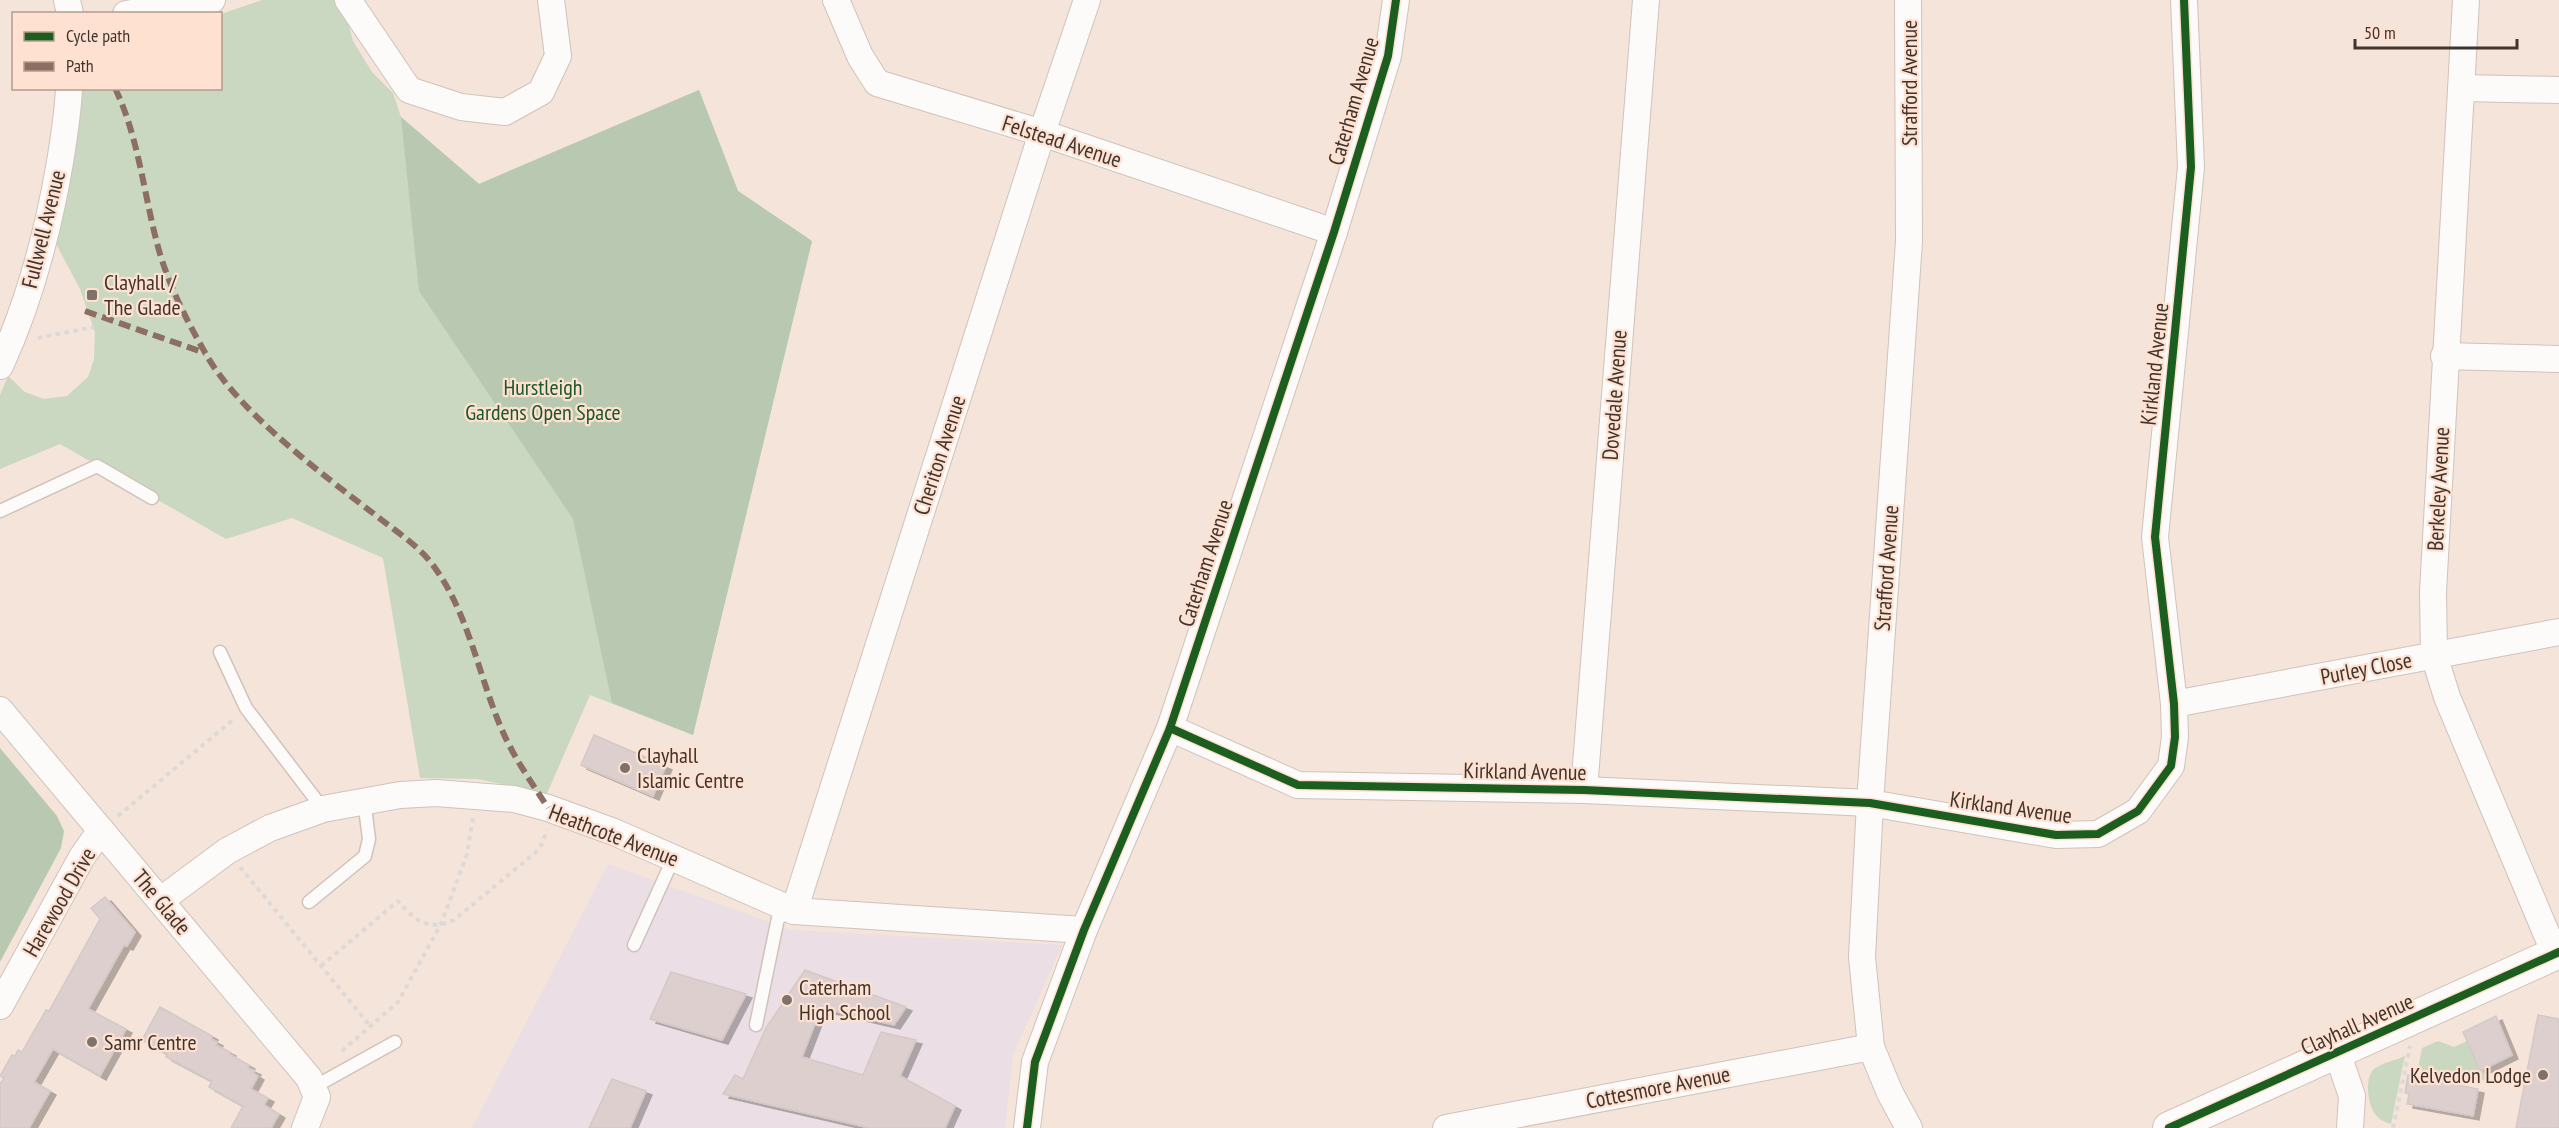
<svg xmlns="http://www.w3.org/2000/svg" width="2559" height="1128" viewBox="0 0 2559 1128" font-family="'PT Sans Narrow',sans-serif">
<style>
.education{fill:#ebdee4}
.green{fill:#cad8c1}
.forest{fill:#b9c9b1}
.building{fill:#dccfcd;stroke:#d5c8c7;stroke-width:1.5;filter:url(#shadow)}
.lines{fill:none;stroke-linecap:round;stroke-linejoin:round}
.service-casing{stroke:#cfc3bb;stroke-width:15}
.minor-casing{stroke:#cfc3bb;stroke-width:28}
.tertiary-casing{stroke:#cfc3bb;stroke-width:34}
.path{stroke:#ded9d7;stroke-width:4;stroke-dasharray:4.5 4.5;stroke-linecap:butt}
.service{stroke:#fdfbf9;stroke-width:12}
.minor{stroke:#fdfbf9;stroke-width:26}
.tertiary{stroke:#fdfbf9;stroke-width:32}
.quiet{stroke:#8d6e63;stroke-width:6;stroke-dasharray:12 6;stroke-linecap:butt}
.cycleway-casing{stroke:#fee1d0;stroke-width:11}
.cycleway{stroke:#1b5e20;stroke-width:8}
.poi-dot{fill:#7f726a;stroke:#fee1d0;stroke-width:2}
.labels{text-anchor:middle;stroke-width:4.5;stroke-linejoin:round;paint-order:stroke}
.street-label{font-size:22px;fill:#40352e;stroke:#fee1d0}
.poi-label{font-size:22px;fill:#40352e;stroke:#fee1d0;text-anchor:start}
.park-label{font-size:22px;fill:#19582a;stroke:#fee1d0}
</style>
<defs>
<filter id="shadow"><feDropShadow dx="6" dy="4" stdDeviation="0" flood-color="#0004"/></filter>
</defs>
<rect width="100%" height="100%" fill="#f4e4da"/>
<polygon class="education" points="608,864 791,930 1062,945 1013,1055 1005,1128 472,1128"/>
<g class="green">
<polygon points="262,0 337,0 345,12 353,41 372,72 393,93 401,117 479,184 699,90 738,191 812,241 693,735 590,695 545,798 511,786 477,779 420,778 383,558 292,518 226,539 60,444 0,469 0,395 8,376 25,392 44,399 67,396 88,377 94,359 95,332 80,289 55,242 77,89 220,88 221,14"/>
<polygon points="2438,1041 2454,1047 2467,1041 2478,1064 2489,1066 2490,1081 2418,1069 2422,1048"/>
<path d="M 2405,1056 L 2403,1065 L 2391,1124 C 2385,1122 2379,1120 2375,1114 C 2368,1104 2364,1078 2374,1069 C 2382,1063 2396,1060 2405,1056 Z"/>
</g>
<g class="forest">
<polygon points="699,90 738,191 812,241 693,735 612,703 573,519 419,291 401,117 479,184"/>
<polygon points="0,748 57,816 64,831 61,848 0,962"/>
</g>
<g class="building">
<polygon points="594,735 666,766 653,796 581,765"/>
<polygon points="105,897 135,932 127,946 124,945 88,1009 126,1029 100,1076 53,1049 34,1082 50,1091 29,1128 0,1128 0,1084 4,1078 0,1076 12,1055 15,1056 18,1050 22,1052 46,1010 49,1011 100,919 91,908"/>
<polygon points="805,970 906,1007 894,1025 821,1008 802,1057 863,1075 881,1032 916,1040 900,1076 955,1106 945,1128 870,1128 723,1094 735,1075 743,1079 766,1028"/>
<polygon points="671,972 746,994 722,1040 650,1019"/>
<polygon points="160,1007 212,1036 211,1039 217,1042 216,1045 230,1052 229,1054 249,1065 248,1068 255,1071 253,1073 258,1076 251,1089 268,1098 264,1105 279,1114 271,1128 231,1128 243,1106 209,1087 212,1081 166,1057 167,1054 142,1040"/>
<polygon points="2538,1015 2559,1019 2559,1128 2516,1128"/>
<polygon points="2496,1016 2512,1055 2480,1071 2463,1032"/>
<polygon points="2408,1075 2478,1089 2473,1116 2407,1104 2409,1094 2405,1093"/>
<polygon points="612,1079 646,1091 630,1128 589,1128"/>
</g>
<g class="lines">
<defs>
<g id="service">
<polyline points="0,511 97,466 152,498"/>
<polyline points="220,652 246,708 323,809"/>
<polyline points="309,902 365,856 369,839 364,800"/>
<polyline points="634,945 674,857"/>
<polyline points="756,1025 778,918 793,911"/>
<polyline points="314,1087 395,1042"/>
</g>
<g id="minor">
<polyline points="67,0 70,14"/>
<polyline points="348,0 409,90 461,107 505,112 541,92 558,56 551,0"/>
<polyline points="836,0 860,56 877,83 1042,133 1334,232"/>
<polyline points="1908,0 1909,241 1870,803 1862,957 1871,1047 1890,1093 1909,1128"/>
<polyline points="2466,0 2433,592 2434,655 2447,697 2555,954"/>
<polyline points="126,14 212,0"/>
<polyline points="2462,88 2559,90"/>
<polyline points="2444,356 2559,359"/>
<path d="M 0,366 C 30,301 48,232 60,162 C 64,137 68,113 69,88"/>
<polyline points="2174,704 2559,632"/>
<polyline points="0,710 309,1078 317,1097 305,1128"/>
<polyline points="1170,728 1298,785 1584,790 1870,803 2056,835 2098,834 2138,811 2171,766 2175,737 2174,704 2155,537 2191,167 2184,0"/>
<polyline points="1584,790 1646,0"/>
<polyline points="161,900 227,851 270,828 323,809 400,795 436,793 514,799 548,808 614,832 794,911 1084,930"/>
<polyline points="794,911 1042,133 1087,0"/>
<polyline points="0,1006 82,857 101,830"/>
<polyline points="2337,1052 2352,1096 2350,1128"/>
<polyline points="1027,1128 1035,1062 1084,930 1170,728 1334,232 1388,56 1396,0"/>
<polyline points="1446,1128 1871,1047"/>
</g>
<polyline id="tertiary" points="2169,1128 2559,952"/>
</defs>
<use href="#service" class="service-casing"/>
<use href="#minor" class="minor-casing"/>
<use href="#tertiary" class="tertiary-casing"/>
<g class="path">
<polyline points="38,338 94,327"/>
<polyline points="118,816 234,719"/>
<polyline points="240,867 371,1027"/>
<path d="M 321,966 L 398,901 C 415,920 427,932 454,920 L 535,853 L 542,844 L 547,830"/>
<polyline points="342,1051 398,1002 441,924 467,854 473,818"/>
<polyline points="2393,1128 2410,1046"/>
</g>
<use href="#service" class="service"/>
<use href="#minor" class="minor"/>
<use href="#tertiary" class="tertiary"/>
<g class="quiet">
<path d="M 115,88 C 140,140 144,199 160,254 C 171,290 188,323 207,356 C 240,413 322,474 374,514 C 395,531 419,545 435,568 C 469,615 479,677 502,730 C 514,758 532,783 548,808"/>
<polyline points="85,311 205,353"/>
</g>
<defs>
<g id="cycleway">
<polyline points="1170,728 1298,785 1584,790 1870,803 2056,835 2098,834 2138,811 2171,766 2175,737 2174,704 2155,537 2191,167 2184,0"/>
<polyline points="1027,1128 1035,1062 1084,930 1170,728 1334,232 1388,56 1396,0"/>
<polyline points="2169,1128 2559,952"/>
</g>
</defs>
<use href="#cycleway" class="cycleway-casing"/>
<use href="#cycleway" class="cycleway"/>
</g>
<g class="poi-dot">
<rect x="86" y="289" width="12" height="12" rx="3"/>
<circle cx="625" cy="768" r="6"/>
<circle cx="787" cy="1000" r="6"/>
<circle cx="92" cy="1042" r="6"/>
<circle cx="2543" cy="1075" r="6"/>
</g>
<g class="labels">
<g class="street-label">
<text transform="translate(1909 83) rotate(-90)" y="8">Strafford Avenue</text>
<text transform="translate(1353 101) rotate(-74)" y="8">Caterham Avenue</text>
<text transform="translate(1062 141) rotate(18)" y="8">Felstead Avenue</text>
<text transform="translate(43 229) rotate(-76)" y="8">Fullwell Avenue</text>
<text transform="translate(2154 364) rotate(-84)" y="8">Kirkland Avenue</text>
<text transform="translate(1614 395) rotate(-86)" y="8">Dovedale Avenue</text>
<text transform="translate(939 455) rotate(-72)" y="8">Cheriton Avenue</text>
<text transform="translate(2438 489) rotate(-87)" y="8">Berkeley Avenue</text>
<text transform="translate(1205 563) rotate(-72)" y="8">Caterham Avenue</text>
<text transform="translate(1886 568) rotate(-86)" y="8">Strafford Avenue</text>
<text transform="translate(2366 668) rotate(-11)" y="8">Purley Close</text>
<text transform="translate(1525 771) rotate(1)" y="8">Kirkland Avenue</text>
<text transform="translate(2011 807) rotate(8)" y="8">Kirkland Avenue</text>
<text transform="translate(614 835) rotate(21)" y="8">Heathcote Avenue</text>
<text transform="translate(59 902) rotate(-60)" y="8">Harewood Drive</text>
<text transform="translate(162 902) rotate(50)" y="8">The Glade</text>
<text transform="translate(2357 1024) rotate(-24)" y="8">Clayhall Avenue</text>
<text transform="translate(1658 1087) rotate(-11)" y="8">Cottesmore Avenue</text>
</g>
<g class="poi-label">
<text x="104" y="290">Clayhall /<tspan x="104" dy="25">The Glade</tspan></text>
<text x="637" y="763">Clayhall<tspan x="637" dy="25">Islamic Centre</tspan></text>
<text x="799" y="995">Caterham<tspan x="799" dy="25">High School</tspan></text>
<text x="104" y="1050">Samr Centre</text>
<text x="2531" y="1083" text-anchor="end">Kelvedon Lodge</text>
</g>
<g class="park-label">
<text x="543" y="395">Hurstleigh<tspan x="543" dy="25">Gardens Open Space</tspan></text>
</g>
</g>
<rect x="12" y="12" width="210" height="78" fill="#fee1d0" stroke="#b29c8f" stroke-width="1.5"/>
<rect x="24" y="32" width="30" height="9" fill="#1b5e20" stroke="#b29c8f" stroke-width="1.5"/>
<text x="66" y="42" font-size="18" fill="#40352e">Cycle path</text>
<rect x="24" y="62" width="30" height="9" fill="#8d6e63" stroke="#b29c8f" stroke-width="1.5"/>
<text x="66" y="72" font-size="18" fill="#40352e">Path</text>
<path d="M2355 39v9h162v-9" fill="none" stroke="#40352e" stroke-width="3"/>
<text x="2364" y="39" font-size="18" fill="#40352e" stroke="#fee1d0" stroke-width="4.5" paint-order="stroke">50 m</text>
</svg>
